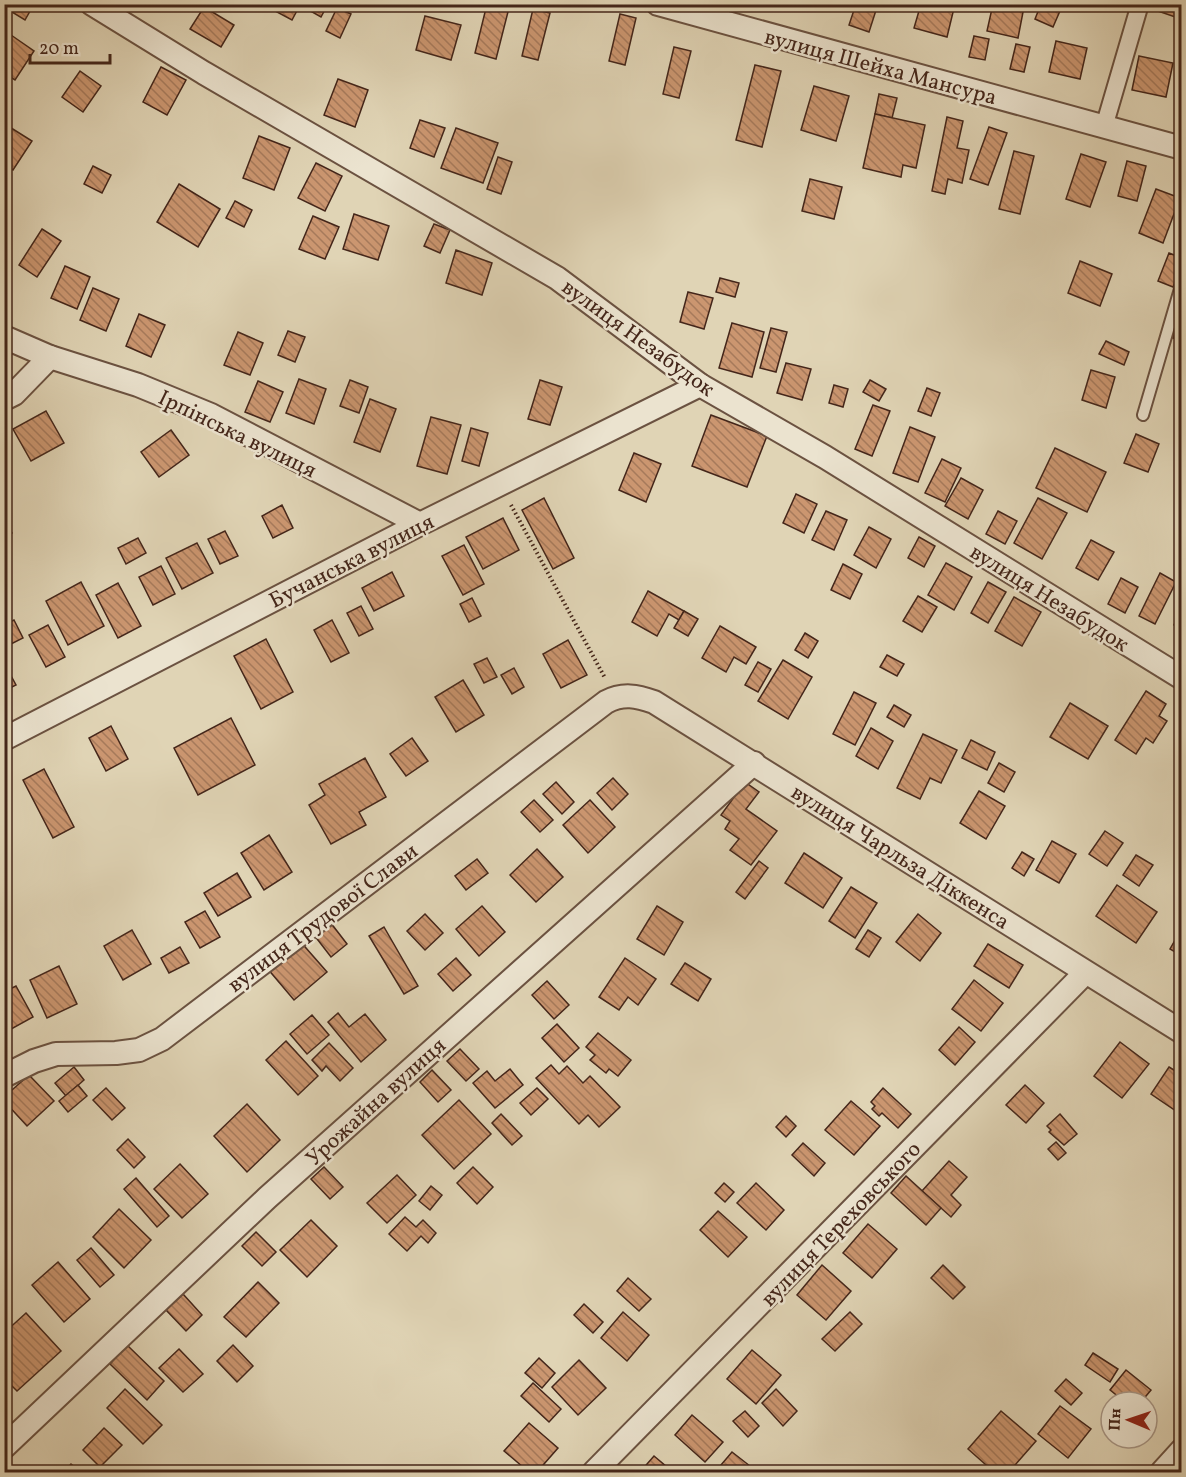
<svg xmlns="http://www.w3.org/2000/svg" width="1186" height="1477" viewBox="0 0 1186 1477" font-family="Vollkorn,serif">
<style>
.building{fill:url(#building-back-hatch);stroke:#44261a;stroke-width:1.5}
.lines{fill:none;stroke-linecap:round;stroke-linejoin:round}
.service-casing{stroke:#6b5241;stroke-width:14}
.pedestrian-casing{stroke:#6b5241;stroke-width:20}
.minor-casing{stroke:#6b5241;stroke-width:26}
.path{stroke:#44261a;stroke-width:4;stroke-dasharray:1.5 3;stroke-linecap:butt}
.service{stroke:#ebe3cf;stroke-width:10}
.pedestrian{stroke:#ebe3cf;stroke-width:16}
.minor{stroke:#ebe3cf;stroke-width:22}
.labels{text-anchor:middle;stroke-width:5;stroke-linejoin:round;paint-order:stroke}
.street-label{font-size:22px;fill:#44261a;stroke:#ebe3cf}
</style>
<defs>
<pattern id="building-back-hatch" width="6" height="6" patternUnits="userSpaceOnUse" patternTransform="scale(1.5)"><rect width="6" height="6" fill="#cb9670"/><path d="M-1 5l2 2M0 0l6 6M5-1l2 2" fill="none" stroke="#a67a5b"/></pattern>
</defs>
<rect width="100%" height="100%" fill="#e0d4b5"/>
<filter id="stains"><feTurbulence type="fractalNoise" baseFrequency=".00333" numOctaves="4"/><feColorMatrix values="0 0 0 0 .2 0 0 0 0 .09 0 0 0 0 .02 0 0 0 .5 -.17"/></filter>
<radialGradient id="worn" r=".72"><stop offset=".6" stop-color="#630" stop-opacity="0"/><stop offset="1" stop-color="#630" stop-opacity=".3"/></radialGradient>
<g class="building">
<polygon points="10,4 34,4 25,20 7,9"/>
<polygon points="278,4 328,4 321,17 300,5 292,20 275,11"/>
<polygon points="487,4 510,4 496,59 475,53"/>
<polygon points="856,4 878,4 869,32 849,25"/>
<polygon points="921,4 955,4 947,37 914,28"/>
<polygon points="993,4 1024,7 1018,38 987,31"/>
<polygon points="1041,4 1063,4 1053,27 1035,19"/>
<polygon points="1157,4 1182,4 1181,19 1155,10"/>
<polygon points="204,7 234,25 221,47 190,29"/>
<polygon points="337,8 351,14 340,38 326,31"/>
<polygon points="533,9 550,13 538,60 522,56"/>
<polygon points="620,14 636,18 625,65 609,61"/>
<polygon points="425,16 461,25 451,60 416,50"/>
<polygon points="11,35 34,51 15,80 4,73 4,45"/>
<polygon points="974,36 989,39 985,60 969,57"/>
<polygon points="1056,41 1087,48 1080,79 1049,72"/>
<polygon points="1016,44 1030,47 1024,72 1010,69"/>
<polygon points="674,47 691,51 679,98 663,94"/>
<polygon points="1139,56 1173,63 1166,97 1132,90"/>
<polygon points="755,65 781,71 762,147 736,140"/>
<polygon points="161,67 186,80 167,115 143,102"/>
<polygon points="80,71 101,86 83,112 62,97"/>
<polygon points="338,79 368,90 355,127 324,115"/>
<polygon points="814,86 849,96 836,141 801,130"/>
<polygon points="879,94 897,98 892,118 875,114"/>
<polygon points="875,114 925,125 916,168 903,165 901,177 863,168"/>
<polygon points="947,117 963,121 957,148 969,150 962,183 948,179 945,194 932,191"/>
<polygon points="420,120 445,128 434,157 410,148"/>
<polygon points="8,126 32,141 13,170 4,165 4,131"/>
<polygon points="989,127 1007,133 988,185 970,179"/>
<polygon points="456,128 498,143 483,183 441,168"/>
<polygon points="259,136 290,148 274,190 243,178"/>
<polygon points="1014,151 1034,156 1020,214 999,209"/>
<polygon points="1081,154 1106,162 1090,207 1066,199"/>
<polygon points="498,157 512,162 501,194 487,189"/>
<polygon points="1127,161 1146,166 1137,201 1118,196"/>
<polygon points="316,163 342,176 325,211 298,198"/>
<polygon points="93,166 111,175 102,193 84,184"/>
<polygon points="810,179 842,187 834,219 802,211"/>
<polygon points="179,184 220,209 198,247 157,222"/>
<polygon points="1156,189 1180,198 1163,243 1139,233"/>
<polygon points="235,201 252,210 244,227 226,218"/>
<polygon points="354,214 389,226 378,260 343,249"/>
<polygon points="313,216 339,227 325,259 299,249"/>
<polygon points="434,224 450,230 440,253 424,246"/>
<polygon points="42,229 61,241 37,277 19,265"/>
<polygon points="456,250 492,263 482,295 446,283"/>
<polygon points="1169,253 1182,258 1182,266 1173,287 1158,281"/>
<polygon points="1080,261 1112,274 1100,306 1068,293"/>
<polygon points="65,266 90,277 77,309 51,298"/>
<polygon points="720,278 739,283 735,297 716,292"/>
<polygon points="93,288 119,299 106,331 80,320"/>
<polygon points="688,292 713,298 704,329 680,322"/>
<polygon points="1182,310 1182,341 1173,338"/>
<polygon points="139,314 165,325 151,357 126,346"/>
<polygon points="732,323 764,332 752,377 719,368"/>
<polygon points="771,328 787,332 776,372 760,368"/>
<polygon points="288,331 305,337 295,362 278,355"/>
<polygon points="238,332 263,343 250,375 224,365"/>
<polygon points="1106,341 1129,352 1124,365 1099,354"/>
<polygon points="786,363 811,369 802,400 777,393"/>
<polygon points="1091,370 1115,377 1106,408 1082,400"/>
<polygon points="299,379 326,389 314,424 286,413"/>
<polygon points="350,380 368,387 359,413 340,406"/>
<polygon points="540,380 562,387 550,425 528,419"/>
<polygon points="870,380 886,389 879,401 863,392"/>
<polygon points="258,381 283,392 270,422 245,412"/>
<polygon points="834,385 848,389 843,407 829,403"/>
<polygon points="927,388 940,393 931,416 918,411"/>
<polygon points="370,399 396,409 380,452 354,442"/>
<polygon points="873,405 890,411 872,456 855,449"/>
<polygon points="46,411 64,443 31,461 13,429"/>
<polygon points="711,415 767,436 747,487 692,466"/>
<polygon points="431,417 461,425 447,474 417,466"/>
<polygon points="910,427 935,437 918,482 893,473"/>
<polygon points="471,428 488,433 479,466 462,461"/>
<polygon points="171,430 189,455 159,477 141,452"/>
<polygon points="1136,434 1159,444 1148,472 1124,463"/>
<polygon points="1055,448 1106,472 1087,512 1036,488"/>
<polygon points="634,453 661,464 646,502 619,490"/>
<polygon points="942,459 961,468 945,502 925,493"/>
<polygon points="961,478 983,490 968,519 945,506"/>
<polygon points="796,494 817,504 804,533 783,523"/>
<polygon points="544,498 574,558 553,569 522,510"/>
<polygon points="1038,498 1067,513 1042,559 1014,543"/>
<polygon points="282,505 293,528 273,538 262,516"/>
<polygon points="826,511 847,520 834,550 812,540"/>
<polygon points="998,511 1017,521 1005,544 986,534"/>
<polygon points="503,518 519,550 483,569 466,537"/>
<polygon points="4,520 12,533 4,537"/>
<polygon points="869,527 891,539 876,568 854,555"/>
<polygon points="225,531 238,556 220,564 208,539"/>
<polygon points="919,537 935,546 924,567 908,558"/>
<polygon points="138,538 146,553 126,564 118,548"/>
<polygon points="1091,540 1114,552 1098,580 1076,568"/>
<polygon points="197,543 213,573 182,589 166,558"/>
<polygon points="464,545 484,584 463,595 442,556"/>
<polygon points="946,563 972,577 954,610 928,595"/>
<polygon points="843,564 862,574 850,599 831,590"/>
<polygon points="161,566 175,594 153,605 139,577"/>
<polygon points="392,572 404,596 374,611 362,588"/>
<polygon points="1160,573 1176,582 1155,624 1139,616"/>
<polygon points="1121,578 1138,587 1125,613 1108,604"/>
<polygon points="81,582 104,626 68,645 46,601"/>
<polygon points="988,582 1006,592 988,623 971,613"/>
<polygon points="118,583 141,626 118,638 96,595"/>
<polygon points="648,591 684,611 679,620 669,614 657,636 632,622"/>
<polygon points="918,596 937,607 922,632 903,621"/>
<polygon points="1014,597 1041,612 1022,646 995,631"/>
<polygon points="472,598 481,616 469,622 460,604"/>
<polygon points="361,606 373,629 359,636 347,613"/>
<polygon points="1182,607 1182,629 1174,625"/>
<polygon points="684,611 698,619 688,636 674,628"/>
<polygon points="14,620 23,638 5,647 4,625"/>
<polygon points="332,620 349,653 331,662 314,630"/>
<polygon points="48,625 65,657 46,667 29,635"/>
<polygon points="720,626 756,647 746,664 734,657 726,672 702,658"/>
<polygon points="805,633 818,641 808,658 795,650"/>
<polygon points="266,639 293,692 261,709 234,656"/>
<polygon points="568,640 587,675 561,688 543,654"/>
<polygon points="887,655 904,664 897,676 880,667"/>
<polygon points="487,658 497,677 484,683 474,664"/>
<polygon points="783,660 812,677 788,719 758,701"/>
<polygon points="758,662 771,669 758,692 745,685"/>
<polygon points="4,663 16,685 4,691"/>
<polygon points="514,668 524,687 512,694 501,675"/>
<polygon points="463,680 484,715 456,732 435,697"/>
<polygon points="1146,691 1166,704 1159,716 1167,721 1153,743 1146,738 1136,754 1115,740"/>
<polygon points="854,692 876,703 855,745 833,734"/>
<polygon points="1070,703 1108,726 1088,759 1050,737"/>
<polygon points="894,705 911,715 904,727 887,717"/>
<polygon points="231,718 255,765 198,795 174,748"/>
<polygon points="111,726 128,759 106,771 89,738"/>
<polygon points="871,728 893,741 878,769 856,756"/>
<polygon points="923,734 957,750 941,783 930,778 920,799 897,788"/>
<polygon points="412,738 428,761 406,776 390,754"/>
<polygon points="971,740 995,752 987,770 962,758"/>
<polygon points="365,758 386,797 359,812 366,825 331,844 309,805 325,795 319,784"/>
<polygon points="999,763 1015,772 1004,792 988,783"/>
<polygon points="44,769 74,827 53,838 23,780"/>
<polygon points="613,778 628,794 612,810 597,793"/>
<polygon points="556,782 574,802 562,814 543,794"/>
<polygon points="745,782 759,792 746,809 777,831 751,865 730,850 739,839 725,829 730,821 721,815"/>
<polygon points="979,791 1005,806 986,839 960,823"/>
<polygon points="534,800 553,820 540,832 521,812"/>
<polygon points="590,800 615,827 588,853 563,825"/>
<polygon points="1105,831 1123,843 1107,866 1089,854"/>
<polygon points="269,835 292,872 264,890 241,853"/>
<polygon points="1052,841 1076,854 1059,883 1036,870"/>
<polygon points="537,849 563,877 536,902 510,875"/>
<polygon points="1022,852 1034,859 1024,876 1012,868"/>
<polygon points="804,853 842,878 823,908 785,883"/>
<polygon points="1136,855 1153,865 1139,886 1123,875"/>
<polygon points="477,859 488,873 466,890 455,876"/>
<polygon points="759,861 768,868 745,899 736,892"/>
<polygon points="237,873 251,897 218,916 204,893"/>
<polygon points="1117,885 1157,912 1136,943 1096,916"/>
<polygon points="851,887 877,903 855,938 829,921"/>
<polygon points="482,906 505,932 479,956 456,929"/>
<polygon points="657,906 683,922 664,955 637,939"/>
<polygon points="205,911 220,937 200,948 185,922"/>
<polygon points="425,914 443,933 425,950 407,931"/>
<polygon points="918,914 941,933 920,961 896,942"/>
<polygon points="327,918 347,944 331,957 311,931"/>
<polygon points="384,927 418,986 404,994 369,936"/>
<polygon points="1182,928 1182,956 1170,949"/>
<polygon points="132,930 151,964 123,980 104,946"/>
<polygon points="868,930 881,938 869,957 856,949"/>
<polygon points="299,940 327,972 294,1000 267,968"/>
<polygon points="988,944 1023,965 1009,988 974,966"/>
<polygon points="180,947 189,963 169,973 161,958"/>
<polygon points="456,958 471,975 453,991 438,974"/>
<polygon points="625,958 656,979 638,1005 628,997 619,1010 599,997"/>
<polygon points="685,963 711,979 698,1001 671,984"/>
<polygon points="59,966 77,1004 47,1018 30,980"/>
<polygon points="974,980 1003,1003 981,1031 952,1009"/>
<polygon points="547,981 569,1005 554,1019 532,995"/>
<polygon points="16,986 33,1017 4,1033 4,992"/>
<polygon points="338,1013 349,1027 365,1014 386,1040 361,1062 328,1022"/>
<polygon points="312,1015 329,1035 307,1054 290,1034"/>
<polygon points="557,1024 579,1048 564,1062 542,1038"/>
<polygon points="959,1027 975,1042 955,1065 939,1050"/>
<polygon points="598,1033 631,1060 618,1076 609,1069 606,1073 590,1060 595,1055 586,1047"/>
<polygon points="286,1041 318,1076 298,1095 266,1060"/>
<polygon points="1120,1042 1149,1064 1122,1098 1094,1076"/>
<polygon points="329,1043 353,1068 340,1081 326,1066 322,1071 312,1060"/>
<polygon points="460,1049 479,1069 466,1081 447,1061"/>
<polygon points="551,1065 559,1074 567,1066 583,1083 590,1076 620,1107 599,1127 588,1115 579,1124 536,1078"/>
<polygon points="74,1067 84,1080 66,1096 55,1083"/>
<polygon points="1169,1067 1182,1075 1182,1115 1151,1094"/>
<polygon points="510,1069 523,1085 495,1108 473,1083 487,1071 495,1081"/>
<polygon points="432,1070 451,1090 438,1102 420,1082"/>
<polygon points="29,1075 54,1101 27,1126 4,1101 4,1097"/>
<polygon points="78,1085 87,1096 68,1112 59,1101"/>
<polygon points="1025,1085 1044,1103 1026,1123 1006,1105"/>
<polygon points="106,1088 125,1108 112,1120 93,1100"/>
<polygon points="537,1088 548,1099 531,1115 520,1103"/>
<polygon points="883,1088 911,1114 898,1128 882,1113 879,1116 872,1109 875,1106 871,1102"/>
<polygon points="459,1100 491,1134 454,1169 422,1135"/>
<polygon points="851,1101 880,1126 854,1155 825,1130"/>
<polygon points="247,1104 280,1140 247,1172 214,1136"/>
<polygon points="501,1114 522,1136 512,1145 492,1123"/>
<polygon points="1060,1114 1077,1134 1064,1145 1049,1132 1051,1130 1047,1126"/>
<polygon points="786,1116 796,1126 786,1137 776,1127"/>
<polygon points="128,1139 145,1157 134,1168 117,1150"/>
<polygon points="1056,1142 1066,1153 1058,1160 1048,1149"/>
<polygon points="803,1143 825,1163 814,1176 792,1155"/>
<polygon points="949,1161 967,1177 951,1195 961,1205 951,1217 922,1191"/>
<polygon points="180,1164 208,1194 182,1218 154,1189"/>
<polygon points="324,1167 343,1187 330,1199 311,1179"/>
<polygon points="473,1167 493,1187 477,1204 457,1183"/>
<polygon points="397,1175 416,1195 387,1223 367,1203"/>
<polygon points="906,1176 941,1208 926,1225 891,1193"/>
<polygon points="136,1178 169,1216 157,1227 124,1189"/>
<polygon points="724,1183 734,1192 725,1202 715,1193"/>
<polygon points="756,1183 784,1210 766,1230 737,1203"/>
<polygon points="431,1186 442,1195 430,1210 419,1201"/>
<polygon points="119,1209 151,1240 124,1268 93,1237"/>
<polygon points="718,1211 747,1237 728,1257 700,1230"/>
<polygon points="405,1217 416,1227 423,1220 436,1233 428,1243 421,1236 407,1251 389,1234"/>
<polygon points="311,1220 337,1246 307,1277 280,1250"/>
<polygon points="868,1224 897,1249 872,1278 843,1253"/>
<polygon points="256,1232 276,1252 262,1266 242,1246"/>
<polygon points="91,1248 114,1275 100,1287 77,1260"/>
<polygon points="58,1262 90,1299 64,1322 32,1285"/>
<polygon points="822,1265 851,1291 826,1320 797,1295"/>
<polygon points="943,1265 965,1287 953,1299 931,1278"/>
<polygon points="628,1278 651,1299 639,1311 617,1291"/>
<polygon points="258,1282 279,1303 246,1337 224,1317"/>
<polygon points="183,1294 202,1315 186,1331 166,1310"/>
<polygon points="584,1304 603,1322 593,1333 574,1315"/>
<polygon points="623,1312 649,1335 627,1361 601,1338"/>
<polygon points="850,1312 862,1324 835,1351 822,1339"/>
<polygon points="26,1313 61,1351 17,1391 4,1378 4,1333"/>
<polygon points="127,1345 164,1381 147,1400 110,1364"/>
<polygon points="233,1345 253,1366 237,1382 217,1361"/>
<polygon points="179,1349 203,1374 183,1392 159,1368"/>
<polygon points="752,1350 781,1375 756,1404 727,1379"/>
<polygon points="1093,1353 1118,1369 1110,1382 1085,1365"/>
<polygon points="539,1358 555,1373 542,1388 525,1373"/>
<polygon points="579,1360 606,1388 578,1415 552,1387"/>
<polygon points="1126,1370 1151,1390 1141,1402 1125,1402 1110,1390"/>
<polygon points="1066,1379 1082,1393 1071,1405 1055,1391"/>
<polygon points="533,1383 561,1409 549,1422 521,1396"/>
<polygon points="125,1389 162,1425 143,1444 107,1408"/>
<polygon points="776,1389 797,1411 783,1426 762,1403"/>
<polygon points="1060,1406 1091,1429 1068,1458 1038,1434"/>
<polygon points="745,1411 759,1426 748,1437 733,1421"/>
<polygon points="1001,1411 1036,1441 1009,1472 994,1472 968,1449"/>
<polygon points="692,1415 723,1442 705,1462 675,1435"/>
<polygon points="529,1423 558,1448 537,1472 529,1472 504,1451"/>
<polygon points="104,1428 122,1445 100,1467 83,1450"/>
<polygon points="732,1452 750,1466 745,1472 715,1472"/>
<polygon points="654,1456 673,1472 640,1472"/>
<polygon points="71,1464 81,1472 64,1472"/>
</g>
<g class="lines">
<defs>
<polyline id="service" points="1143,415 1182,282"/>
<polyline id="pedestrian" points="1104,127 1140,4"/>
<g id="minor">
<polyline points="92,4 204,73 557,278 700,385 825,457 1182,678"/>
<polyline points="658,4 1182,148"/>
<polyline points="4,337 50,357 138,385 211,415 420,524"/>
<polyline points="4,399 14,394 50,357"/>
<polyline points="4,739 420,524 700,385"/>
<path d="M 4,1076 L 34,1061 L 56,1054 L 116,1053 L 139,1050 L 162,1039 L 606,702 C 623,693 637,696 654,702 L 1182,1032"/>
<polyline points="4,1447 267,1198 754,763"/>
<polyline points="594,1472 1085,973"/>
<polyline points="1162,1472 1182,1450"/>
</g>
</defs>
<use href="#service" class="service-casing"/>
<use href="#pedestrian" class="pedestrian-casing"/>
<use href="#minor" class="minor-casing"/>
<polyline class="path" points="511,505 605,678"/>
<use href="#service" class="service"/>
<use href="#pedestrian" class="pedestrian"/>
<use href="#minor" class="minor"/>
</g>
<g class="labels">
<g class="street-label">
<text transform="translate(881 66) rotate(15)" y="8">вулиця Шейха Мансура</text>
<text transform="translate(639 337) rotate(36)" y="8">вулиця Незабудок</text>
<text transform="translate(238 433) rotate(26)" y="8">Ірпінська вулиця</text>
<text transform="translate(351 560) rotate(-27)" y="8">Бучанська вулиця</text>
<text transform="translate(1050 597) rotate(32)" y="8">вулиця Незабудок</text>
<text transform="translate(901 856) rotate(32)" y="8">вулиця Чарльза Діккенса</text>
<text transform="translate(322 917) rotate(-37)" y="8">вулиця Трудової Слави</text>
<text transform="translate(375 1101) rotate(-42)" y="8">Урожайна вулиця</text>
<text transform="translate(840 1223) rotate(-46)" y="8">вулиця Тереховського</text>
</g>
</g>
<rect width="1186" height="1477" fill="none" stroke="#e0d4b5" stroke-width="24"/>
<rect x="6" y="6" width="1174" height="1465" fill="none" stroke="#44261a" stroke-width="3"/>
<rect x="12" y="12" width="1162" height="1453" fill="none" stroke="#44261a" stroke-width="1.5"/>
<g transform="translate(1129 1420) rotate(272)"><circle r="28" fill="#ebe3cf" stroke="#a89787" stroke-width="1.5"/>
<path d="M0-4.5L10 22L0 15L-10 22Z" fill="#8f2418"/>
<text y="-9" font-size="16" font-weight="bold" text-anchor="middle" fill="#44261a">Пн</text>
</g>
<path d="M30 54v9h80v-9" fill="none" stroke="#44261a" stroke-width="3"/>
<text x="39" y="54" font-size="18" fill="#44261a" stroke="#ebe3cf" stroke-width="4.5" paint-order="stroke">20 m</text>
<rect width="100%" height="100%" filter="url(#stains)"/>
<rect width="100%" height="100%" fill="url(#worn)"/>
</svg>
